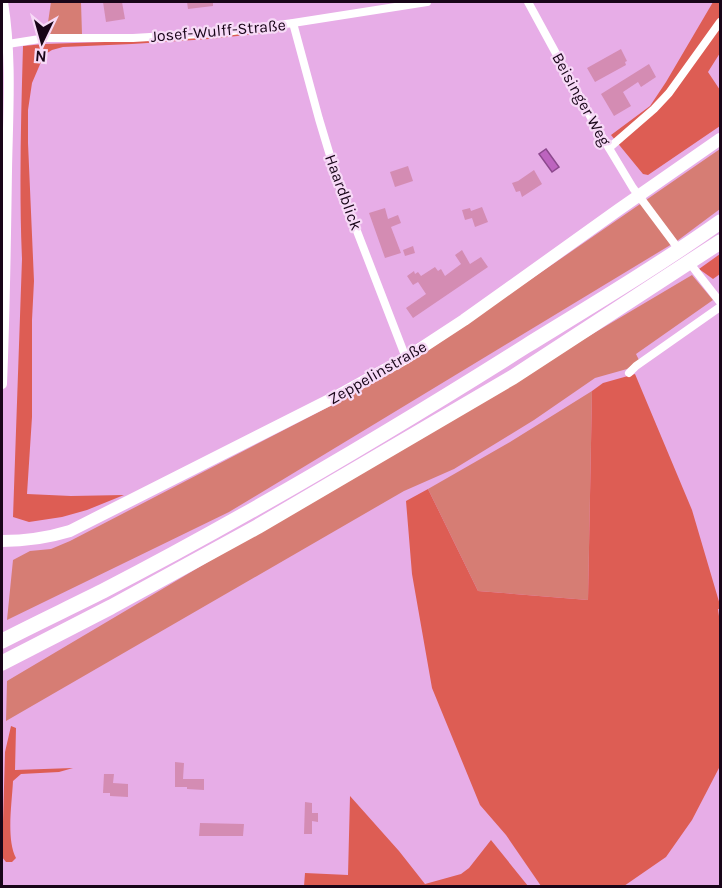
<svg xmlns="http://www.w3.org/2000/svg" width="722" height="888" viewBox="0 0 722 888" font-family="Karla,sans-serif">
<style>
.green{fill:#d67d74}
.forest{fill:#dd5d54}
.water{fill:#bd64bf;stroke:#8c488d;stroke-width:1.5}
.building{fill:#d48cb3}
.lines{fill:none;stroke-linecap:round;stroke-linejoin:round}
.street{stroke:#fff;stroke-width:8}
.secondary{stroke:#fff;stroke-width:10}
.primary{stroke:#fff;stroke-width:12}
.highway{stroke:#fff;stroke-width:15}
.labels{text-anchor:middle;stroke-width:4.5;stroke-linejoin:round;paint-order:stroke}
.street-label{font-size:16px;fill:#180518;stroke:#f7daf7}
</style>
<rect width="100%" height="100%" fill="#e7ade7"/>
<g class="green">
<polygon points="51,2 81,2 82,35 46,36"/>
<polygon points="720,149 720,209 677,241 229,512 7,620 13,560 30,551 51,549 70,541 340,401 424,353"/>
<polygon points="692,275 713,300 636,354 639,360 627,369 595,378 534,420 454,469 404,491 6,721 7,681"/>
<polygon points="592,391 588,600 478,591 428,489 510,442"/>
</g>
<g class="forest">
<polygon points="713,2 720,2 720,53 708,72 720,90 720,126 648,175 643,174 611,135 650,106 666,82"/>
<path d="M 282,28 L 286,31 L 209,39 L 132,44 L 63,47 L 52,50 L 44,55 L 32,83 L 28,110 L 28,143 L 34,281 L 32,320 L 32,417 L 27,494 L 71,496 L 124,495 L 87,510 L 62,517 L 29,522 L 13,517 L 22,259 C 19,188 21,117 23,46 L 44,44 L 135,41 Z"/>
<polygon points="720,254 720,274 713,279 699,269"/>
<polygon points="635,374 692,510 720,605 720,609 718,609 720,623 720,760 719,768 692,820 666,857 624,886 541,886 506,835 480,805 432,688 412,574 406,501 428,489 478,591 588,600 592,391 603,383"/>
<path d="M 11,726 L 16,728 L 15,770 L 73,768 L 59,772 L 21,774 L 13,781 C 12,803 6,839 16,858 L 12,862 L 6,862 L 2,857 L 5,752 Z"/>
<polygon points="350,796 399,851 425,884 461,874 469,868 491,840 528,886 304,886 305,873 348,875"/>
</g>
<polygon class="water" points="546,149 559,167 552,172 539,154"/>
<g class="building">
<polygon points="103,2 122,2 125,19 106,22"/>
<polygon points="187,2 213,2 213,6 188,9"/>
<polygon points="621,49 627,61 625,62 626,65 595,82 587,68"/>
<polygon points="649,64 656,77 641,87 638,82 623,92 631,106 614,116 601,94"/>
<polygon points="408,166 413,181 395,187 390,172"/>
<polygon points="534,170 542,184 522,197 520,191 516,192 512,183 518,181"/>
<polygon points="482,207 488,222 475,227 472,218 465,220 462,210 470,208 471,211"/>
<polygon points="385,208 388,219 398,215 401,223 391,227 401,253 385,258 369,213"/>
<polygon points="413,246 415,253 405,256 403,250"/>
<polygon points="462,250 470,264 481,257 488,267 413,318 406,308 426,294 418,282 413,285 407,276 414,271 415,274 418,272 421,276 435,267 438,271 441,269 445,276 461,264 455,255"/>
<polygon points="175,762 184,763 183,779 204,779 204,790 187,789 187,787 175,787"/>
<polygon points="104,774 114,774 113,783 128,784 128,797 110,796 110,793 103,793"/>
<polygon points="305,802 312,803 312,813 318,813 318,822 312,821 312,834 304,834"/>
<polygon points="200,823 244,824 243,836 199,836"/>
</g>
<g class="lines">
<g class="street">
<polyline points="528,2 595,125 633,188 680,251"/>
<polyline points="293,23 319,119 338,182 406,358"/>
<polyline points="8,44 46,38 133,38 218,33 293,23 427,2"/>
<polyline points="609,148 654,109 669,93 720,22"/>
<polyline points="688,261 720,302"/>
<polyline points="629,373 636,366 720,307"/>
</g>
<path class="secondary" d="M 2,384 C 5,313 6,241 7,170 C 8,114 12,57 3,2"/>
<path class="primary" d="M 2,541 C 26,541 47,538 70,531 L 339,395 L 406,358 L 464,320 L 618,210 L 720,139"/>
<g class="highway">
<path d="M 2,641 C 35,624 69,608 103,591 C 248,516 388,433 526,346 C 591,306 658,266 720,222"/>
<polyline points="2,663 111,607 257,527 513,377 720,242"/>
</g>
</g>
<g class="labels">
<g class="street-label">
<text transform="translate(218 30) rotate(-5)" y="6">Josef-Wulff-Straße</text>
<text transform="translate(582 99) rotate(61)" y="6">Beisinger Weg</text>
<text transform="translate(344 192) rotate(70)" y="6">Haardblick</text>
<text transform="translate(377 372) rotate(-30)" y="6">Zeppelinstraße</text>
</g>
</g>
<rect width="722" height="888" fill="none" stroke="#180518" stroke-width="6"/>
<g transform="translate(42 42) rotate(185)" stroke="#f7daf7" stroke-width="4.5" paint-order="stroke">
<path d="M0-4.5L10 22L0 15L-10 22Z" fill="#180518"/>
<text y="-9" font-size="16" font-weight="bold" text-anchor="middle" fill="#180518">N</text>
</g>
</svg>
